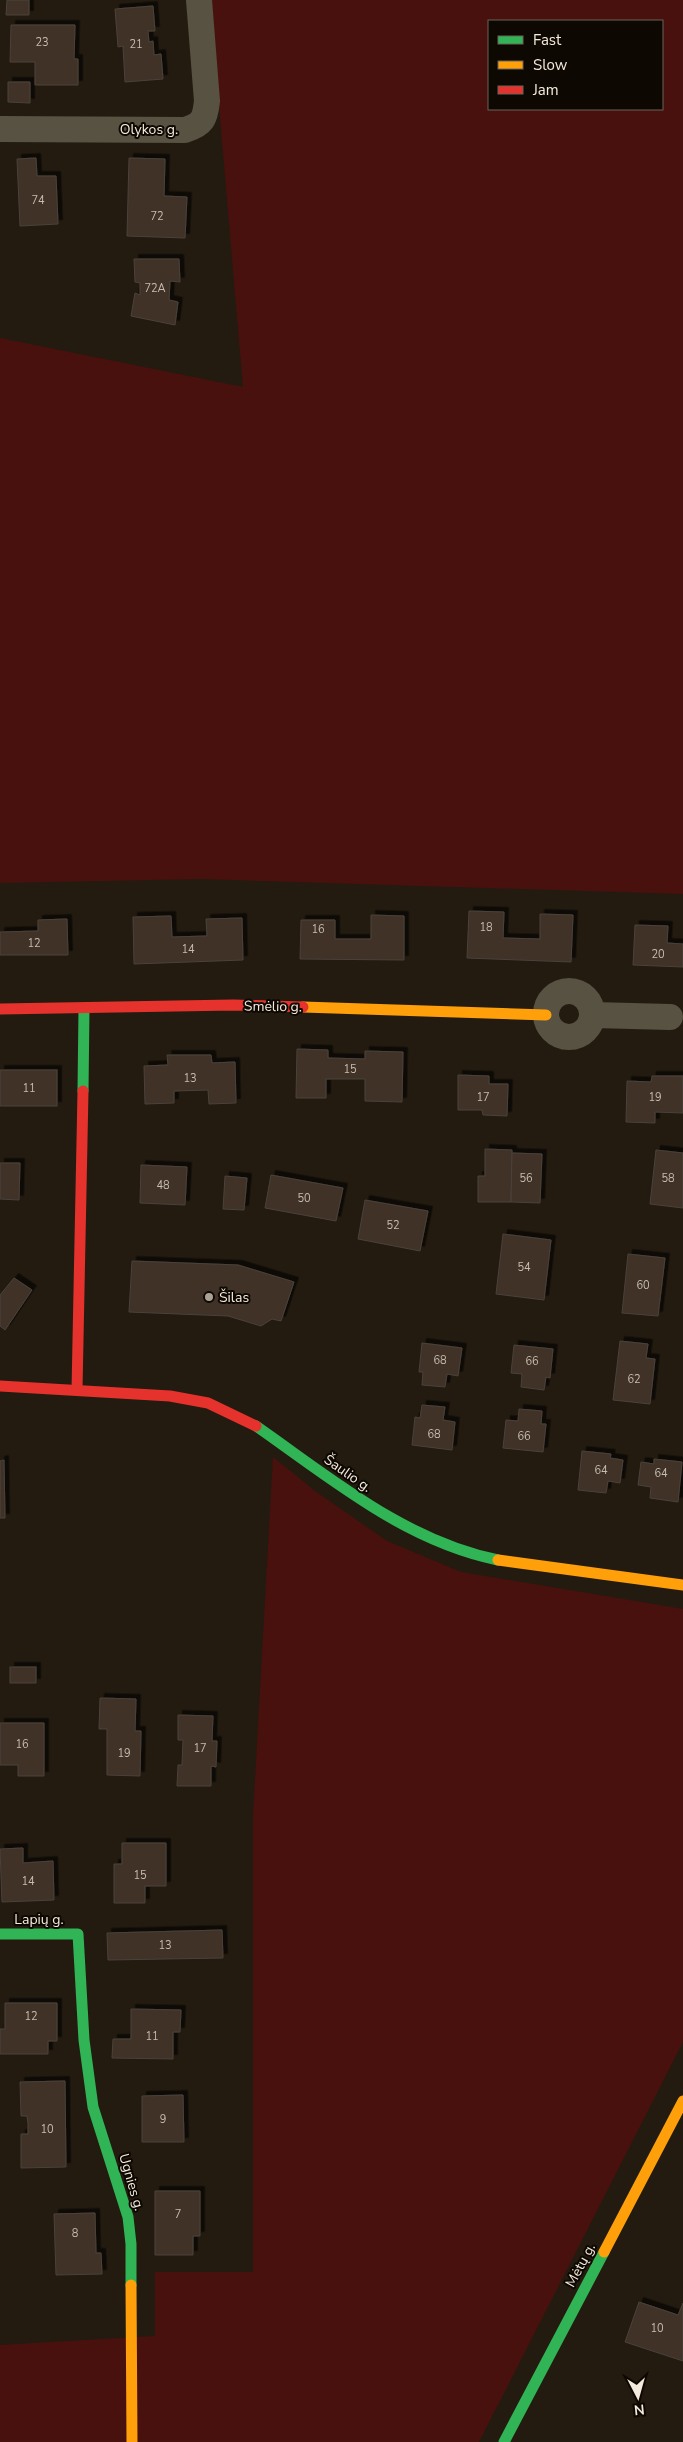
<svg xmlns="http://www.w3.org/2000/svg" width="683" height="2442" viewBox="0 0 683 2442" font-family="'Nunito Sans',sans-serif">
<style>
.green{fill:#49110d;fill-rule:evenodd}
.building{fill:#3f3228;stroke:#4a423b;filter:url(#shadow)}
.lines{fill:none;stroke-linecap:round;stroke-linejoin:round}
.street{stroke:#575241;stroke-width:26}
.fast{stroke:#30b455;stroke-width:11}
.slow{stroke:#ff9f0a;stroke-width:11}
.jam{stroke:#e5322d;stroke-width:11}
.poi-dot{fill:#aba296;stroke:#0e0802;stroke-width:2}
.labels{text-anchor:middle;stroke-width:4;stroke-linejoin:round;paint-order:stroke}
.number-label{font-size:11px;fill:#c7bcb0}
.street-label{font-size:14px;fill:#f4eade;stroke:#0e0802}
.poi-label{font-size:14px;fill:#f4eade;stroke:#0e0802;text-anchor:start}
</style>
<defs>
<filter id="shadow"><feDropShadow dx="4.5" dy="-4.5" stdDeviation="0" flood-color="#0009"/></filter>
</defs>
<rect width="100%" height="100%" fill="#231b10"/>
<g class="green">
<path d="M 210,0 L 683,0 L 683,894 L 200,879 L 0,883 L 0,338 L 243,387 ZM 489,21 L 662,21 L 662,109 L 489,109 Z"/>
<polygon points="273,1457 315,1491 387,1541 461,1572 683,1609 683,2042 479,2442 0,2442 0,2345 155,2336 155,2272 253,2272 253,1816"/>
</g>
<g class="building">
<polygon points="7,0 29,0 29,15 6,15"/>
<polygon points="153,6 155,31 148,31 149,42 153,41 154,55 161,54 163,79 125,82 123,46 118,47 115,9"/>
<polygon points="11,25 75,25 74,59 78,59 78,85 35,85 35,62 10,62"/>
<polygon points="8,82 30,82 30,103 8,102"/>
<polygon points="36,158 37,176 56,176 58,224 20,226 17,159"/>
<polygon points="129,158 165,159 164,196 187,197 185,238 127,236"/>
<polygon points="134,259 179,259 180,282 170,281 169,300 178,302 175,325 131,316 135,293 140,295 140,283 135,282"/>
<polygon points="469,911 504,912 503,938 540,939 540,914 573,915 571,962 467,958"/>
<polygon points="371,915 404,916 404,960 300,959 301,920 335,920 335,939 371,939"/>
<polygon points="171,916 172,937 207,936 206,919 242,918 243,960 134,964 133,917"/>
<polygon points="67,919 68,955 0,955 0,932 38,931 38,920"/>
<polygon points="635,925 668,926 667,943 683,944 683,967 633,965"/>
<polygon points="297,1049 328,1050 328,1058 365,1059 365,1051 403,1052 402,1102 365,1101 365,1079 326,1079 326,1098 296,1098"/>
<polygon points="167,1055 211,1055 212,1063 235,1062 236,1103 209,1104 208,1090 174,1091 174,1103 145,1104 144,1066 168,1065"/>
<rect x="0" y="1070" width="57" height="36"/>
<polygon points="458,1075 489,1076 489,1084 508,1084 507,1116 483,1115 482,1110 458,1110"/>
<polygon points="652,1076 683,1076 683,1113 655,1112 655,1123 626,1122 627,1081 651,1082"/>
<polygon points="485,1149 512,1150 511,1202 478,1202 478,1176 485,1176"/>
<polygon points="656,1150 683,1153 683,1208 650,1204"/>
<polygon points="512,1153 542,1154 540,1203 511,1202"/>
<polygon points="0,1163 20,1163 19,1200 0,1199"/>
<polygon points="141,1165 187,1167 185,1205 140,1203"/>
<polygon points="271,1175 343,1188 336,1221 265,1208"/>
<polygon points="225,1176 247,1178 244,1210 223,1209"/>
<polygon points="365,1200 428,1211 420,1251 358,1239"/>
<polygon points="503,1234 551,1240 544,1300 496,1294"/>
<polygon points="628,1254 665,1258 658,1316 622,1313"/>
<polygon points="132,1261 238,1265 294,1282 281,1321 272,1319 261,1326 228,1316 129,1312"/>
<polygon points="14,1278 32,1290 5,1330 0,1326 0,1295"/>
<polygon points="620,1341 648,1344 646,1358 655,1359 650,1404 613,1400"/>
<polygon points="422,1343 462,1348 458,1376 447,1374 445,1387 422,1385 423,1372 419,1372"/>
<polygon points="514,1345 553,1349 550,1378 546,1377 544,1390 521,1387 522,1374 511,1373"/>
<polygon points="422,1405 445,1407 443,1420 455,1422 452,1450 412,1445 415,1417 420,1418"/>
<polygon points="519,1409 542,1411 541,1424 546,1424 543,1452 503,1448 506,1420 518,1421"/>
<polygon points="582,1451 611,1454 610,1458 623,1460 620,1483 608,1481 606,1493 578,1490"/>
<polygon points="654,1459 682,1462 678,1502 650,1498 651,1487 638,1485 641,1462 654,1464"/>
<polygon points="4,1460 5,1518 0,1518 0,1461"/>
<rect x="10" y="1667" width="26" height="16"/>
<polygon points="100,1698 136,1699 135,1731 141,1731 140,1776 107,1775 107,1729 99,1729"/>
<polygon points="178,1715 213,1716 212,1741 217,1741 216,1767 211,1766 211,1786 177,1786 178,1765 182,1765 183,1740 178,1740"/>
<polygon points="0,1723 44,1723 44,1776 18,1776 18,1765 0,1765"/>
<polygon points="122,1843 166,1843 166,1886 145,1886 145,1903 114,1903 114,1864 122,1864"/>
<polygon points="23,1848 23,1863 53,1861 54,1900 2,1902 0,1849"/>
<polygon points="222,1930 223,1958 108,1960 107,1933"/>
<polygon points="5,2003 57,2003 57,2041 48,2041 48,2054 0,2054 0,2029 5,2029"/>
<polygon points="131,2009 181,2010 180,2032 173,2032 173,2059 112,2058 113,2039 131,2039"/>
<polygon points="65,2081 66,2167 21,2168 21,2134 28,2134 28,2124 27,2116 21,2116 20,2082"/>
<polygon points="183,2095 184,2142 142,2142 142,2096"/>
<polygon points="155,2191 200,2191 200,2236 193,2236 193,2255 155,2255"/>
<polygon points="95,2213 96,2253 101,2253 102,2274 56,2275 54,2214"/>
<polygon points="639,2302 678,2315 683,2303 683,2361 625,2342"/>
</g>
<g class="lines">
<g class="street">
<path d="M 0,129 L 185,130 C 203,124 205,119 207,101 L 199,0"/>
<circle cx="569" cy="1014" r="23"/>
<polyline points="593,1015 670,1017"/>
</g>
<g class="fast">
<polyline points="83,1091 84,1008"/>
<path d="M 256,1426 C 332,1479 405,1541 498,1560"/>
<polyline points="0,1934 78,1934 84,2040 93,2107 128,2217 131,2244 131,2285"/>
<polyline points="504,2442 604,2252"/>
</g>
<g class="slow">
<polyline points="303,1007 546,1015"/>
<polyline points="498,1560 683,1585"/>
<polyline points="604,2252 683,2101"/>
<polyline points="131,2285 132,2442"/>
</g>
<g class="jam">
<polyline points="0,1009 234,1005 303,1007"/>
<polyline points="0,1386 170,1396 208,1403 256,1426"/>
<polyline points="77,1390 83,1091"/>
</g>
</g>
<circle class="poi-dot" cx="209" cy="1297" r="5"/>
<g class="labels">
<g class="number-label">
<text x="42" y="46">23</text>
<text x="136" y="48">21</text>
<text x="38" y="204">74</text>
<text x="157" y="220">72</text>
<text x="155" y="292">72A</text>
<text x="486" y="931">18</text>
<text x="318" y="933">16</text>
<text x="34" y="947">12</text>
<text x="188" y="953">14</text>
<text x="658" y="958">20</text>
<text x="350" y="1073">15</text>
<text x="190" y="1082">13</text>
<text x="29" y="1092">11</text>
<text x="483" y="1101">17</text>
<text x="655" y="1101">19</text>
<text x="526" y="1182">56</text>
<text x="668" y="1182">58</text>
<text x="163" y="1189">48</text>
<text x="304" y="1202">50</text>
<text x="393" y="1229">52</text>
<text x="524" y="1271">54</text>
<text x="643" y="1289">60</text>
<text x="440" y="1364">68</text>
<text x="532" y="1365">66</text>
<text x="634" y="1383">62</text>
<text x="434" y="1438">68</text>
<text x="524" y="1440">66</text>
<text x="601" y="1474">64</text>
<text x="661" y="1477">64</text>
<text x="22" y="1748">16</text>
<text x="200" y="1752">17</text>
<text x="124" y="1757">19</text>
<text x="140" y="1879">15</text>
<text x="28" y="1885">14</text>
<text x="165" y="1949">13</text>
<text x="31" y="2020">12</text>
<text x="152" y="2040">11</text>
<text x="163" y="2123">9</text>
<text x="47" y="2133">10</text>
<text x="178" y="2218">7</text>
<text x="75" y="2237">8</text>
<text x="657" y="2332">10</text>
</g>
<g class="street-label">
<text x="149" y="134">Olykos g.</text>
<text transform="translate(273 1006) rotate(1)" y="5">Smėlio g.</text>
<text transform="translate(348 1473) rotate(35)" y="5">Šaulio g.</text>
<text x="39" y="1924">Lapių g.</text>
<text transform="translate(132 2182) rotate(74)" y="5">Ugnies g.</text>
<text transform="translate(580 2265) rotate(-62)" y="5">Mėtų g.</text>
</g>
<g class="poi-label">
<text x="219" y="1302">Šilas</text>
</g>
</g>
<rect x="488" y="20" width="175" height="90" fill="#0e0802" stroke="#6a625a"/>
<rect x="498" y="36" width="25" height="8" fill="#30b455" stroke="#6a625a"/>
<text x="533" y="45" font-size="15" fill="#f4eade">Fast</text>
<rect x="498" y="61" width="25" height="8" fill="#ff9f0a" stroke="#6a625a"/>
<text x="533" y="70" font-size="15" fill="#f4eade">Slow</text>
<rect x="498" y="86" width="25" height="8" fill="#e5322d" stroke="#6a625a"/>
<text x="533" y="95" font-size="15" fill="#f4eade">Jam</text>
<g transform="translate(638 2397) rotate(174)" stroke="#0e0802" stroke-width="4" paint-order="stroke">
<path d="M0-4L9 19L0 12L-9 19Z" fill="#f4eade"/>
<text y="-8" font-size="14" font-weight="bold" text-anchor="middle" fill="#f4eade">N</text>
</g>
</svg>
